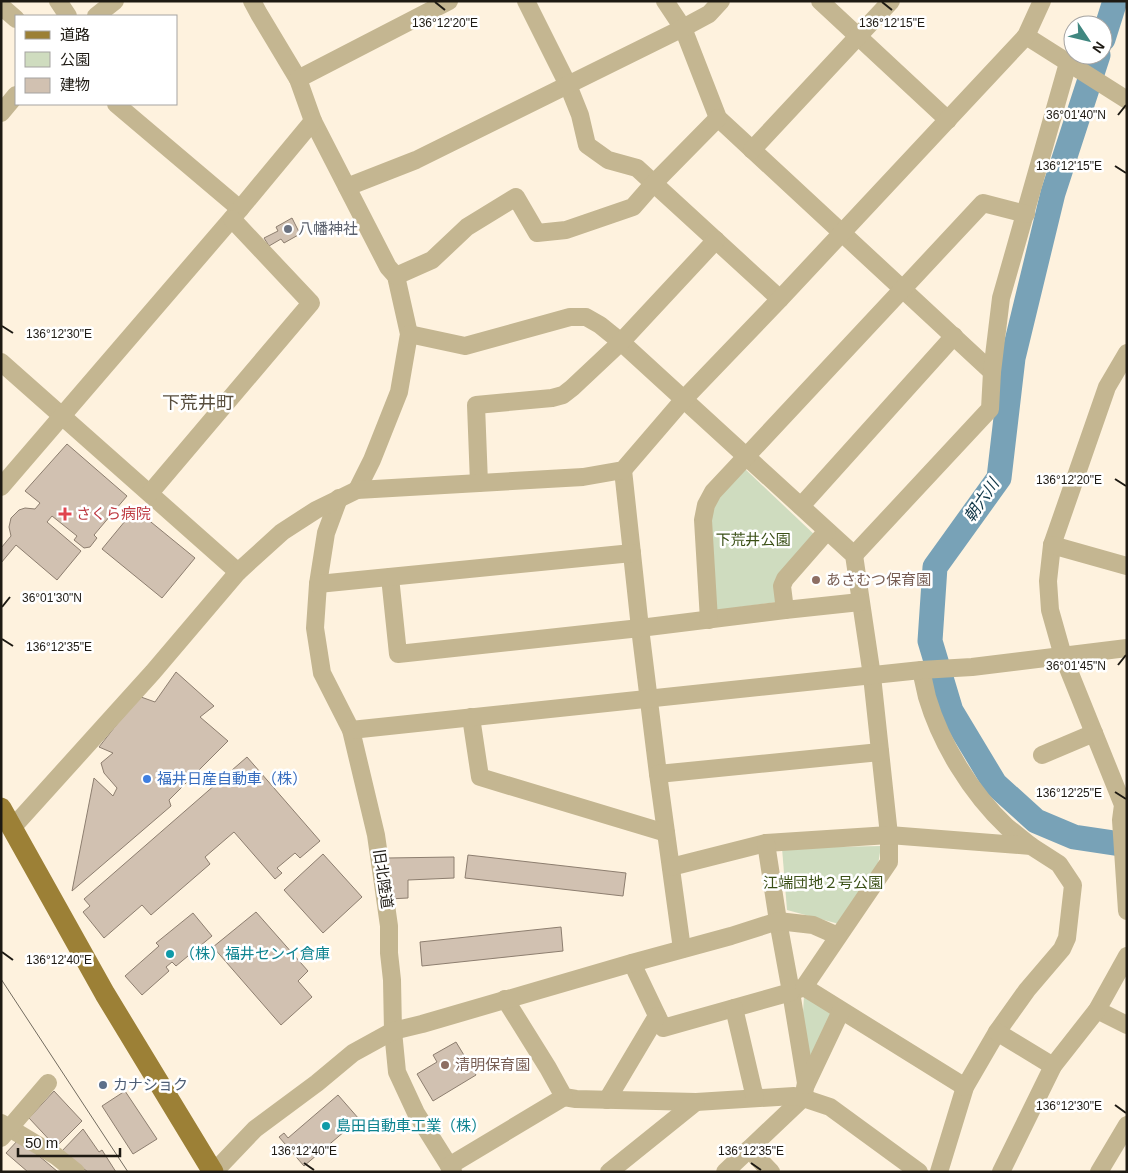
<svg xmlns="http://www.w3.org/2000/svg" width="1128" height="1173" viewBox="0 0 1128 1173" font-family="Helvetica,'Noto Sans JP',sans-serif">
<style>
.green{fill:#cfdcbf}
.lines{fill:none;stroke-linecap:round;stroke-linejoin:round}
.river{stroke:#78a2b7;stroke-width:25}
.building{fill:#d1c1b1;stroke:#8d7e6f}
.minor{stroke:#c4b691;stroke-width:18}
.major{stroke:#9c8036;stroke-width:21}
.tram{stroke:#726b5f;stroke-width:1}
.ticks{fill:none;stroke:#1e1a13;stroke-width:2}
.worship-dot{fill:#6b7280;stroke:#fff;stroke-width:2}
.health-dot{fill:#e0444e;stroke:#fff;stroke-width:2}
.education-dot{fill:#8d6e63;stroke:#fff;stroke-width:2}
.shop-dot{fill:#3f7fe0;stroke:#fff;stroke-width:2}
.culture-dot{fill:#0f9aa8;stroke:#fff;stroke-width:2}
.service-dot{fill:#5c6f8a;stroke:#fff;stroke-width:2}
.labels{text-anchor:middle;stroke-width:5;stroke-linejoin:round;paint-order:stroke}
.worship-label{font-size:15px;fill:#5b616d;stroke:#fff;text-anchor:start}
.health-label{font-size:15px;fill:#be3a42;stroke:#fff;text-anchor:start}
.park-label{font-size:15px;fill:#3b5017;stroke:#fff}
.education-label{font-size:15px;fill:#785e54;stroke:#fff;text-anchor:start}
.shop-label{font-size:15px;fill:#366cbe;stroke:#fff;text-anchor:start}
.street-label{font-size:15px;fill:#1e1a13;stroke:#fff}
.culture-label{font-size:15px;fill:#0d838f;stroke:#fff;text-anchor:start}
.service-label{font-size:15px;fill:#4e5e75;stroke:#fff;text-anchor:start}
.water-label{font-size:16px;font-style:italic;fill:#0f3546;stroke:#fff}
.quarter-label{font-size:18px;fill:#594f3f;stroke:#fff}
.ticks-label{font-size:12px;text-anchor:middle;fill:#1e1a13;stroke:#fff;stroke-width:5;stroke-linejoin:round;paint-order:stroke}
</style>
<rect width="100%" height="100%" fill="#fef2de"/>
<g class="green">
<polygon points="744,468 818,538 777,602 712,611 707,519 713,502"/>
<polygon points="881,846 878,865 839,924 787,910 782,848"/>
<polygon points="804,995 832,1014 807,1072 802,1032"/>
</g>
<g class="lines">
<g class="river">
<polyline points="1103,39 1115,1"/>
<polyline points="1098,55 1053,193 1013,358 999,478 935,567 930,641 951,711 995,784 1036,821 1074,837 1127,845"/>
</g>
</g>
<g class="building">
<polygon points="292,218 300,234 284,243 281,239 269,246 264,238 278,231 276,227"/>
<polygon points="67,444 127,496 94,535 97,538 90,547 84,548 74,540 77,536 52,516 47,522 81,551 57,580 16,545 1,563 1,548 11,536 9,527 11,518 19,510 25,508 35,509 40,503 25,491"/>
<polygon points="135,509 195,558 162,598 102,549"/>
<polygon points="176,672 214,706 200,717 228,741 169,800 171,806 72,891 94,778 113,796 117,788 104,773 101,763 113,753 99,747 117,724 141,697 155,702"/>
<polygon points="247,757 320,841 300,858 295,853 277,868 282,873 275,879 234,832 205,857 210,864 151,915 142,905 104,938 83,912 90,906 84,899"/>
<polygon points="323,854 362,897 323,933 284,890"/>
<polygon points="468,855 626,873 623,896 465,878"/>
<polygon points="454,857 454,878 408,880 408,898 388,899 387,858"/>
<polygon points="256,912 308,971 298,981 312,997 281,1025 213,947"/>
<polygon points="193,913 212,936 176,966 172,962 166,967 169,971 142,995 125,976 159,946 156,943"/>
<polygon points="561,927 563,951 422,966 420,942"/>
<polygon points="456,1042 476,1075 433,1101 417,1074 437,1062 433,1055"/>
<polygon points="54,1091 82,1121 56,1147 29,1118"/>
<polygon points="125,1091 157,1139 133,1154 102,1106"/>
<polygon points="338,1095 359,1119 304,1166 279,1137 284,1133 288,1138"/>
<polygon points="83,1129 99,1152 102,1150 116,1172 88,1172 61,1152"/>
<polygon points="19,1139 58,1172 28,1172 6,1153"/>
</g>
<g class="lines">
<g class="minor">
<polyline points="58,1 68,16"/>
<polyline points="252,1 259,14 298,79 313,121 388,267 396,276 409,334 399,392 372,460 357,490"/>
<polyline points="526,1 568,85 580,115 587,145 608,160 637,168 780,299"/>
<polyline points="665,1 683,28 718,118 992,372"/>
<polyline points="820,1 948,120"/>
<polyline points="1,6 16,19"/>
<polyline points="96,16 115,1"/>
<polyline points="1026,36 1127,100"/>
<polyline points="298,79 449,1"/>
<polyline points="116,104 240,209"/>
<polyline points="1,113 16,95"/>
<polyline points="752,150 891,1"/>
<polyline points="347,187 416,160 683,28 709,14 721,1"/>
<polyline points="396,276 432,260 467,227 516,197 537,233 566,230 633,207 654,183 718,118"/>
<polyline points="409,334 465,346 570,317 586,317 600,325 621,342 854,555 872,676 889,835 889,862 804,987 791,992 806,1083 803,1098 725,1172"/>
<polyline points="1127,353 1107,387 1052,545 1048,581 1050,610 1063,656 1123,805 1121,820 1127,911"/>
<polyline points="1,362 238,572"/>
<polyline points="623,470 640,628 658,774 682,949"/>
<polyline points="479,483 476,405 552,398 563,395 572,388 621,342 716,240"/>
<polyline points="1,487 240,209 313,121"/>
<polyline points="150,493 311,303 232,219"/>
<polyline points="339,498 326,533 318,584 315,628 322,673 351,730 376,835 389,926 389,953 392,980 393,1031 397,1072 416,1113 453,1172"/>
<polyline points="801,506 954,336"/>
<polyline points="1052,545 1127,566"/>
<polyline points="854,555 990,409 992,372 1001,298 1068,63"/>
<polyline points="390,577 398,654 640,628 785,610 860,602"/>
<polyline points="318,584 632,553"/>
<polyline points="785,610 782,586 785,579 827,531"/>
<polyline points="709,620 703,520 706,505 713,492 983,203 1026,214"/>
<path d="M 921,670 C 923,679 925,688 927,697 C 941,744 971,793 1007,827 C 1015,833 1023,840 1031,846"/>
<polyline points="471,717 480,777 666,833"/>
<polyline points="351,730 921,670 972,667 1127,648"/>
<polyline points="1042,755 1094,733"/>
<polyline points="658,774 880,752"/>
<polyline points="13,827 153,672 238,572 282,532 316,510 357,490 583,477 623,470 684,399 780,299 1026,36 1042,1"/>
<polyline points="671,867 766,843 889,835 1031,846 1059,864 1073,885 1067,938 1062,949 1027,990 997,1032 965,1087 939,1172"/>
<polyline points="632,963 663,1028 791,992 778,921 766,843"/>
<polyline points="804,987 965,1087"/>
<polyline points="505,999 548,1068 564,1097 576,1099 696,1102 794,1096 803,1098 830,1107 919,1172"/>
<polyline points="734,1008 755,1098"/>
<polyline points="1097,1010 1127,1025"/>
<polyline points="997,1032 1053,1066"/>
<polyline points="806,1085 841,1011"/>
<polyline points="607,1100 657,1016"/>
<polyline points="1,1123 56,1156 76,1172"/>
<polyline points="1,1138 48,1083"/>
<polyline points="749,1149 771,1172"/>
<polyline points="449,1166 564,1097"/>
<polyline points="214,1172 255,1129 317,1083 353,1053 393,1031 422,1024 632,963 731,936 778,921 813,925 838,936"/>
<polyline points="609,1172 696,1102"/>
<polyline points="1001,1172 1053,1066 1097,1010 1127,956"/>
<polyline points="1099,1172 1127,1125"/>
</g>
<polyline class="major" points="1,808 105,994 213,1172"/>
<polyline class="tram" points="1,979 128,1172"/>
</g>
<path class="ticks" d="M 435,2 L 445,10M 882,2 L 892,10M 1118,115 L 1126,105M 1115,166 L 1126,173M 2,326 L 13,333M 1115,479 L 1126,486M 2,607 L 10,597M 2,639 L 13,646M 1118,665 L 1126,655M 1115,792 L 1126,799M 2,952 L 13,960M 1115,1105 L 1126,1113M 304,1163 L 314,1170M 751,1163 L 761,1170"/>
<circle class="worship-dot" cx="288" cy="229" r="5"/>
<path class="health-dot" d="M62.5 506.5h5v5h5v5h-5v5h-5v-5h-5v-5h5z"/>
<g class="education-dot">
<circle cx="816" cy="580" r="5"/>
<circle cx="445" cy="1065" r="5"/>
</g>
<circle class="shop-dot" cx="147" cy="779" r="5"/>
<g class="culture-dot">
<circle cx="170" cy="954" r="5"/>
<circle cx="326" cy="1126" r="5"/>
</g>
<circle class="service-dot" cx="103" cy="1085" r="5"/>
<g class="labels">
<g class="worship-label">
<text x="298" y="234">八幡神社</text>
</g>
<g class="health-label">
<text x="76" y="519">さくら病院</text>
</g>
<g class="park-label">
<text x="753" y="545">下荒井公園</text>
<text x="823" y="888">江端団地２号公園</text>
</g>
<g class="education-label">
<text x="826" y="585">あさむつ保育園</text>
<text x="455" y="1070">清明保育園</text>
</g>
<g class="shop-label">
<text x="157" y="784">福井日産自動車（株）</text>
</g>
<g class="street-label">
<text transform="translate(383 879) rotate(82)" y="5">旧北陸道</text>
</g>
<g class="culture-label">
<text x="180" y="959">（株）福井センイ倉庫</text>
<text x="336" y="1131">島田自動車工業（株）</text>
</g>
<g class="service-label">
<text x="113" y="1090">カナショク</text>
</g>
<g class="water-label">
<text transform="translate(981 500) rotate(-56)" y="6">朝六川</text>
</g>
<g class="quarter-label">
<text x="198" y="409">下荒井町</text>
</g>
</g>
<g class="ticks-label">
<text x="445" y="27">136°12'20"E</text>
<text x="892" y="27">136°12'15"E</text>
<text x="1076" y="119">36°01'40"N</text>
<text x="1069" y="170">136°12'15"E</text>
<text x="59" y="338">136°12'30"E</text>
<text x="1069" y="484">136°12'20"E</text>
<text x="52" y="602">36°01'30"N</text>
<text x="59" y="651">136°12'35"E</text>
<text x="1076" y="670">36°01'45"N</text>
<text x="1069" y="797">136°12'25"E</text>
<text x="59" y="964">136°12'40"E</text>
<text x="1069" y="1110">136°12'30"E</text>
<text x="304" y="1155">136°12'40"E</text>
<text x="751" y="1155">136°12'35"E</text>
</g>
<rect width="1128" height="1173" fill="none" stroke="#1e1a13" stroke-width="5"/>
<rect x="15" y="15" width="162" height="90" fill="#ffffff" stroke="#a5a3a1"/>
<rect x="25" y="31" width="25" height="8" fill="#9c8036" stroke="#a5a3a1"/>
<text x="60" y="40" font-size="15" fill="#1e1a13">道路</text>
<rect x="25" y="52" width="25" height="15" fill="#cfdcbf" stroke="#a5a3a1"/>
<text x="60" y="65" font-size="15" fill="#1e1a13">公園</text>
<rect x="25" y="78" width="25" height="15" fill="#d1c1b1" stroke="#a5a3a1"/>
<text x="60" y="90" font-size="15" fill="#1e1a13">建物</text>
<g transform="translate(1088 40) rotate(125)"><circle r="24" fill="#ffffff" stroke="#a5a3a1"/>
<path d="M0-4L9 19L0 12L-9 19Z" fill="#408780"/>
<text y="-8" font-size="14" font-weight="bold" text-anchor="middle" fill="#1e1a13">N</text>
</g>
<path d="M18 1148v8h102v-8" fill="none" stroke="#1e1a13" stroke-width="2.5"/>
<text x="25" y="1148" font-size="15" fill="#1e1a13" stroke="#ffffff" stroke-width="4" paint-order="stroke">50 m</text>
</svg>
